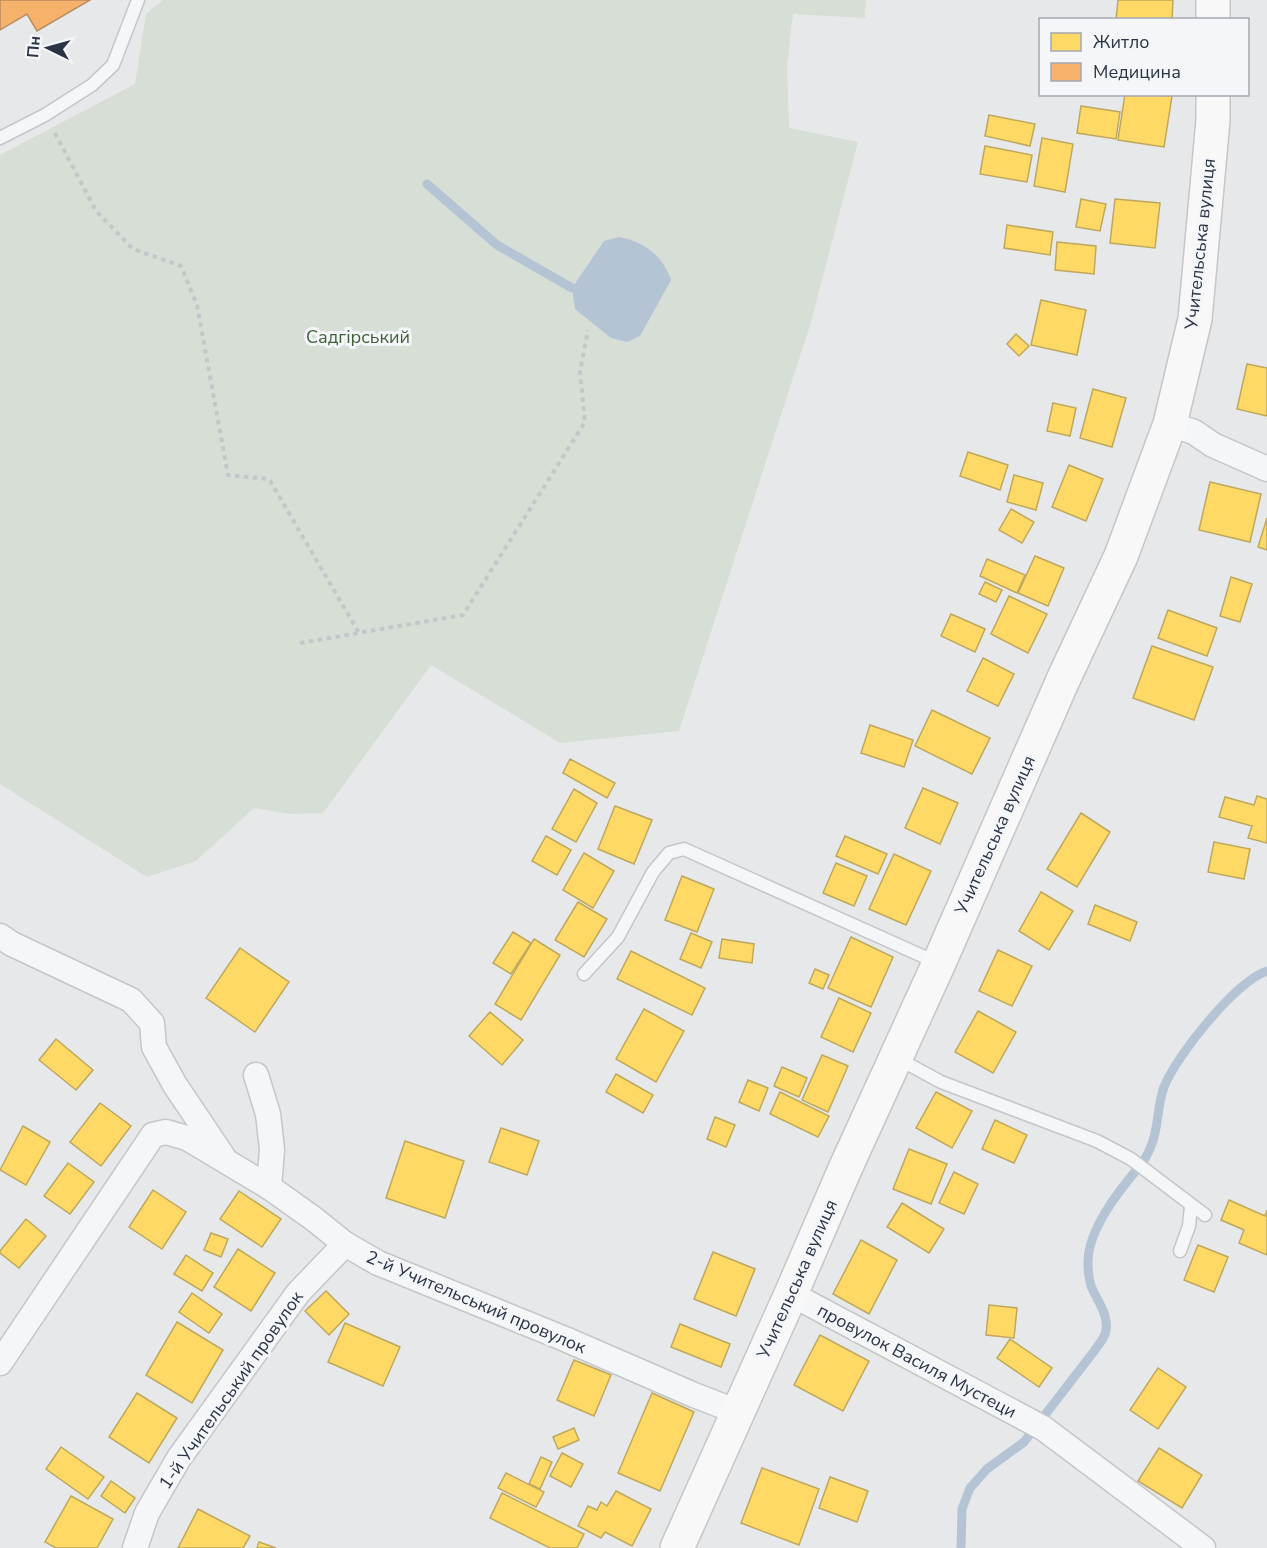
<svg xmlns="http://www.w3.org/2000/svg" width="1267" height="1548" viewBox="0 0 1267 1548" font-family="'Nunito Sans',sans-serif">
<style>
.green{fill:#d6ded6}
.water{fill:#b4c4d5}
.homes{fill:#ffd966;stroke:#bfa85c;stroke-width:1.5}
.health{fill:#f6b26b;stroke:#b98c60;stroke-width:1.5}
.lines{fill:none;stroke-linecap:round;stroke-linejoin:round}
.stream{stroke:#b4c4d5;stroke-width:9}
.service-casing{stroke:#c4c6c8;stroke-width:15}
.minor-casing{stroke:#c4c6c8;stroke-width:27}
.secondary-casing{stroke:#c4c6c8;stroke-width:36}
.path{stroke:#c5c6ca;stroke-width:4;stroke-dasharray:4.5 4.5;stroke-linecap:butt}
.service{stroke:#f5f6f7;stroke-width:12}
.minor{stroke:#f5f6f7;stroke-width:24}
.secondary{stroke:#f8f8f8;stroke-width:33}
.labels{text-anchor:middle;stroke-width:6;stroke-linejoin:round;paint-order:stroke}
.street-label{font-size:18px;fill:#2b3445;stroke:#f4f6f9}
.park-label{font-size:18px;fill:#3f6138;stroke:#f4f6f9}
</style>
<rect width="100%" height="100%" fill="#e6e8ea"/>
<polygon class="green" points="163,0 866,0 865,18 793,14 787,66 789,128 858,142 811,322 679,731 560,743 431,665 323,813 290,814 254,808 196,861 147,877 0,784 0,155 135,84 146,14"/>
<path class="water" d="M 619,237 C 645,242 662,255 671,280 L 640,336 L 627,342 L 611,338 L 575,309 L 572,288 L 604,241 Z"/>
<g class="homes">
<polygon points="1118,0 1173,0 1172,20 1116,20"/>
<polygon points="1125,94 1172,96 1164,147 1118,140"/>
<polygon points="1081,106 1120,112 1116,139 1077,133"/>
<polygon points="989,115 1035,124 1030,146 985,136"/>
<polygon points="1042,138 1073,144 1065,192 1034,186"/>
<polygon points="985,146 1032,155 1027,182 980,174"/>
<polygon points="1081,199 1106,204 1100,231 1076,227"/>
<polygon points="1115,199 1160,203 1155,248 1110,243"/>
<polygon points="1007,225 1053,232 1050,255 1004,248"/>
<polygon points="1057,242 1096,246 1094,274 1055,270"/>
<polygon points="1041,300 1086,310 1077,355 1031,345"/>
<polygon points="1016,334 1029,346 1019,356 1007,344"/>
<polygon points="1247,364 1267,368 1267,416 1237,409"/>
<polygon points="1093,389 1126,398 1112,447 1080,438"/>
<polygon points="1053,403 1076,408 1070,436 1047,431"/>
<polygon points="968,452 1008,465 1000,490 960,476"/>
<polygon points="1069,465 1103,479 1086,521 1052,507"/>
<polygon points="1014,475 1043,483 1036,510 1007,502"/>
<polygon points="1210,482 1261,494 1250,542 1199,530"/>
<polygon points="1011,509 1034,522 1022,543 999,530"/>
<polygon points="1267,518 1267,550 1258,547"/>
<polygon points="1035,556 1064,568 1048,606 1018,593"/>
<polygon points="987,559 1025,575 1017,593 980,576"/>
<polygon points="1231,577 1252,584 1240,622 1220,616"/>
<polygon points="985,582 1002,590 996,602 979,594"/>
<polygon points="1009,596 1047,614 1028,653 991,634"/>
<polygon points="1168,610 1217,628 1207,656 1158,638"/>
<polygon points="951,614 985,629 975,652 941,636"/>
<polygon points="1152,646 1213,667 1194,720 1133,698"/>
<polygon points="983,658 1014,674 998,706 967,691"/>
<polygon points="932,710 990,738 972,774 915,746"/>
<polygon points="870,725 913,740 904,767 861,753"/>
<polygon points="570,759 615,783 607,798 563,773"/>
<polygon points="923,788 958,803 940,844 905,828"/>
<polygon points="574,789 597,803 576,842 552,829"/>
<polygon points="1257,796 1267,799 1267,843 1248,838 1252,826 1219,817 1225,797 1254,805"/>
<polygon points="615,806 652,820 634,864 598,849"/>
<polygon points="1081,813 1110,832 1077,887 1047,869"/>
<polygon points="546,836 571,850 557,875 532,861"/>
<polygon points="845,836 887,854 878,874 836,856"/>
<polygon points="1214,842 1250,849 1244,879 1208,872"/>
<polygon points="584,853 614,871 593,908 563,890"/>
<polygon points="894,854 931,871 906,925 869,909"/>
<polygon points="836,863 867,876 854,906 823,893"/>
<polygon points="682,876 714,889 697,932 665,920"/>
<polygon points="1041,892 1073,911 1049,950 1019,931"/>
<polygon points="578,902 607,919 584,957 555,940"/>
<polygon points="1095,905 1137,922 1130,941 1088,924"/>
<polygon points="513,932 531,943 511,974 493,963"/>
<polygon points="691,933 712,942 701,968 680,959"/>
<polygon points="851,937 893,957 871,1007 828,988"/>
<polygon points="534,939 560,955 521,1020 495,1004"/>
<polygon points="722,939 754,944 752,963 719,958"/>
<polygon points="240,948 289,982 255,1032 206,998"/>
<polygon points="998,950 1032,966 1012,1006 979,991"/>
<polygon points="631,951 705,988 692,1015 617,979"/>
<polygon points="815,969 829,975 823,989 809,983"/>
<polygon points="839,998 871,1013 853,1052 821,1037"/>
<polygon points="644,1009 684,1031 656,1082 616,1059"/>
<polygon points="978,1011 1016,1032 993,1073 955,1052"/>
<polygon points="490,1012 523,1040 502,1065 469,1036"/>
<polygon points="56,1039 93,1070 76,1090 39,1060"/>
<polygon points="822,1055 848,1066 828,1112 802,1100"/>
<polygon points="782,1067 807,1078 799,1097 774,1086"/>
<polygon points="616,1074 653,1095 643,1113 606,1092"/>
<polygon points="748,1080 768,1088 759,1111 739,1102"/>
<polygon points="780,1092 829,1116 818,1137 770,1114"/>
<polygon points="936,1092 972,1111 952,1148 916,1128"/>
<polygon points="100,1103 131,1126 101,1166 70,1142"/>
<polygon points="715,1117 735,1125 726,1147 707,1139"/>
<polygon points="995,1120 1027,1135 1014,1163 982,1149"/>
<polygon points="23,1126 50,1142 26,1185 0,1170"/>
<polygon points="501,1128 539,1141 527,1175 489,1162"/>
<polygon points="405,1141 464,1161 445,1218 386,1198"/>
<polygon points="909,1149 947,1164 931,1204 893,1189"/>
<polygon points="68,1163 94,1182 70,1214 44,1196"/>
<polygon points="954,1172 978,1184 964,1214 939,1203"/>
<polygon points="153,1190 186,1212 162,1249 129,1227"/>
<polygon points="239,1191 281,1219 262,1247 220,1219"/>
<polygon points="1229,1200 1265,1216 1267,1210 1267,1255 1239,1243 1244,1230 1221,1220"/>
<polygon points="902,1203 944,1229 929,1253 887,1227"/>
<polygon points="26,1219 46,1236 19,1268 0,1253 0,1251"/>
<polygon points="211,1233 228,1239 221,1257 204,1250"/>
<polygon points="861,1240 897,1260 869,1314 833,1294"/>
<polygon points="1198,1245 1228,1257 1214,1292 1184,1280"/>
<polygon points="238,1249 275,1273 251,1311 214,1287"/>
<polygon points="713,1252 755,1269 736,1316 694,1299"/>
<polygon points="186,1255 213,1273 202,1291 174,1274"/>
<polygon points="326,1291 349,1314 329,1335 305,1311"/>
<polygon points="192,1293 222,1314 209,1333 179,1312"/>
<polygon points="989,1305 1017,1308 1014,1338 986,1335"/>
<polygon points="177,1322 223,1350 192,1403 146,1375"/>
<polygon points="345,1323 400,1347 383,1386 328,1362"/>
<polygon points="680,1324 730,1344 721,1367 671,1347"/>
<polygon points="820,1335 869,1361 843,1411 794,1385"/>
<polygon points="1010,1339 1052,1368 1039,1387 997,1358"/>
<polygon points="574,1360 611,1375 594,1416 557,1400"/>
<polygon points="1158,1368 1186,1387 1158,1429 1130,1410"/>
<polygon points="137,1393 177,1418 149,1463 109,1437"/>
<polygon points="652,1393 694,1412 660,1491 618,1473"/>
<polygon points="574,1428 579,1440 558,1449 553,1437"/>
<polygon points="61,1447 104,1477 88,1499 46,1469"/>
<polygon points="1159,1448 1202,1475 1182,1508 1138,1481"/>
<polygon points="562,1453 583,1464 571,1487 550,1476"/>
<polygon points="541,1457 552,1462 540,1489 529,1484"/>
<polygon points="762,1468 819,1489 799,1545 741,1523"/>
<polygon points="506,1473 544,1492 536,1507 498,1488"/>
<polygon points="830,1477 868,1491 857,1522 819,1508"/>
<polygon points="111,1481 135,1498 125,1513 101,1496"/>
<polygon points="616,1491 651,1509 632,1546 605,1532 601,1538 578,1526 588,1506 597,1510 601,1502 607,1506"/>
<polygon points="502,1493 584,1534 577,1548 550,1548 490,1518"/>
<polygon points="71,1496 113,1519 97,1548 56,1548 45,1542"/>
<polygon points="198,1509 250,1536 243,1548 178,1548"/>
<polygon points="259,1542 276,1548 257,1548"/>
</g>
<polygon class="health" points="0,0 90,0 37,31 27,14 0,30"/>
<g class="lines">
<g class="stream">
<polyline points="427,184 497,245 572,288"/>
<path d="M 1143,1162 C 1146,1157 1149,1152 1151,1146 C 1159,1128 1157,1105 1164,1087 C 1176,1056 1236,981 1267,971"/>
<path d="M 961,1548 L 962,1509 L 970,1488 L 987,1469 L 1024,1442 L 1095,1350 C 1098,1345 1103,1340 1105,1334 C 1111,1317 1097,1301 1091,1286 C 1089,1279 1088,1269 1088,1262 C 1088,1230 1118,1192 1138,1168"/>
</g>
<defs>
<g id="service">
<polyline points="0,138 45,115 92,85 113,65 138,0"/>
<polyline points="584,974 618,937 653,872 669,853 684,849 938,963"/>
<polyline points="897,1058 941,1082 1097,1141 1131,1159 1205,1215"/>
<polyline points="1180,1251 1189,1226 1191,1206"/>
</g>
<g id="minor">
<polyline points="1170,424 1194,432 1213,445 1267,469"/>
<polyline points="0,936 12,944 131,1000 152,1023 154,1047 175,1085 224,1158"/>
<polyline points="256,1075 268,1114 272,1149 269,1187"/>
<polyline points="791,1294 1043,1428 1203,1548"/>
<polyline points="0,1363 153,1135 166,1132 187,1138 269,1187 314,1219 345,1244 378,1263 565,1339 694,1395 738,1412"/>
<polyline points="135,1548 147,1513 179,1458 298,1293 345,1244"/>
</g>
<g id="secondary">
<polyline points="1213,0 1213,20"/>
<polyline points="677,1548 791,1294 845,1169 939,963 1063,680 1121,556 1170,424 1195,319 1213,120 1213,94"/>
</g>
</defs>
<use href="#service" class="service-casing"/>
<use href="#minor" class="minor-casing"/>
<use href="#secondary" class="secondary-casing"/>
<g class="path">
<polyline points="55,133 96,211 133,249 181,266 197,305 228,475 269,479 359,633"/>
<polyline points="300,643 463,615 585,422 580,371 588,330"/>
</g>
<use href="#service" class="service"/>
<use href="#minor" class="minor"/>
<use href="#secondary" class="secondary"/>
</g>
<g class="labels">
<g class="street-label">
<text transform="translate(1200 244) rotate(-84)" y="6">Учительська вулиця</text>
<text transform="translate(995 835) rotate(-66)" y="6">Учительська вулиця</text>
<text transform="translate(797 1279) rotate(-66)" y="6">Учительська вулиця</text>
<text transform="translate(476 1302) rotate(23)" y="6">2-й Учительський провулок</text>
<text transform="translate(917 1361) rotate(28)" y="6">провулок Василя Мустеци</text>
<text transform="translate(231 1390) rotate(-55)" y="6">1-й Учительський провулок</text>
</g>
<g class="park-label">
<text x="358" y="343">Садгірський</text>
</g>
</g>
<rect x="1039" y="18" width="210" height="78" fill="#f4f6f9" stroke="#a4a8b1" stroke-width="1.5"/>
<rect x="1051" y="33" width="30" height="18" fill="#ffd966" stroke="#a4a8b1" stroke-width="1.5"/>
<text x="1093" y="48" font-size="18" fill="#2b3445">Житло</text>
<rect x="1051" y="63" width="30" height="18" fill="#f6b26b" stroke="#a4a8b1" stroke-width="1.5"/>
<text x="1093" y="78" font-size="18" fill="#2b3445">Медицина</text>
<g transform="translate(48 48) rotate(275)" stroke="#f4f6f9" stroke-width="4.5" paint-order="stroke">
<path d="M0-4.5L10 22L0 15L-10 22Z" fill="#2b3445"/>
<text y="-9" font-size="16" font-weight="bold" text-anchor="middle" fill="#2b3445">Пн</text>
</g>
</svg>
